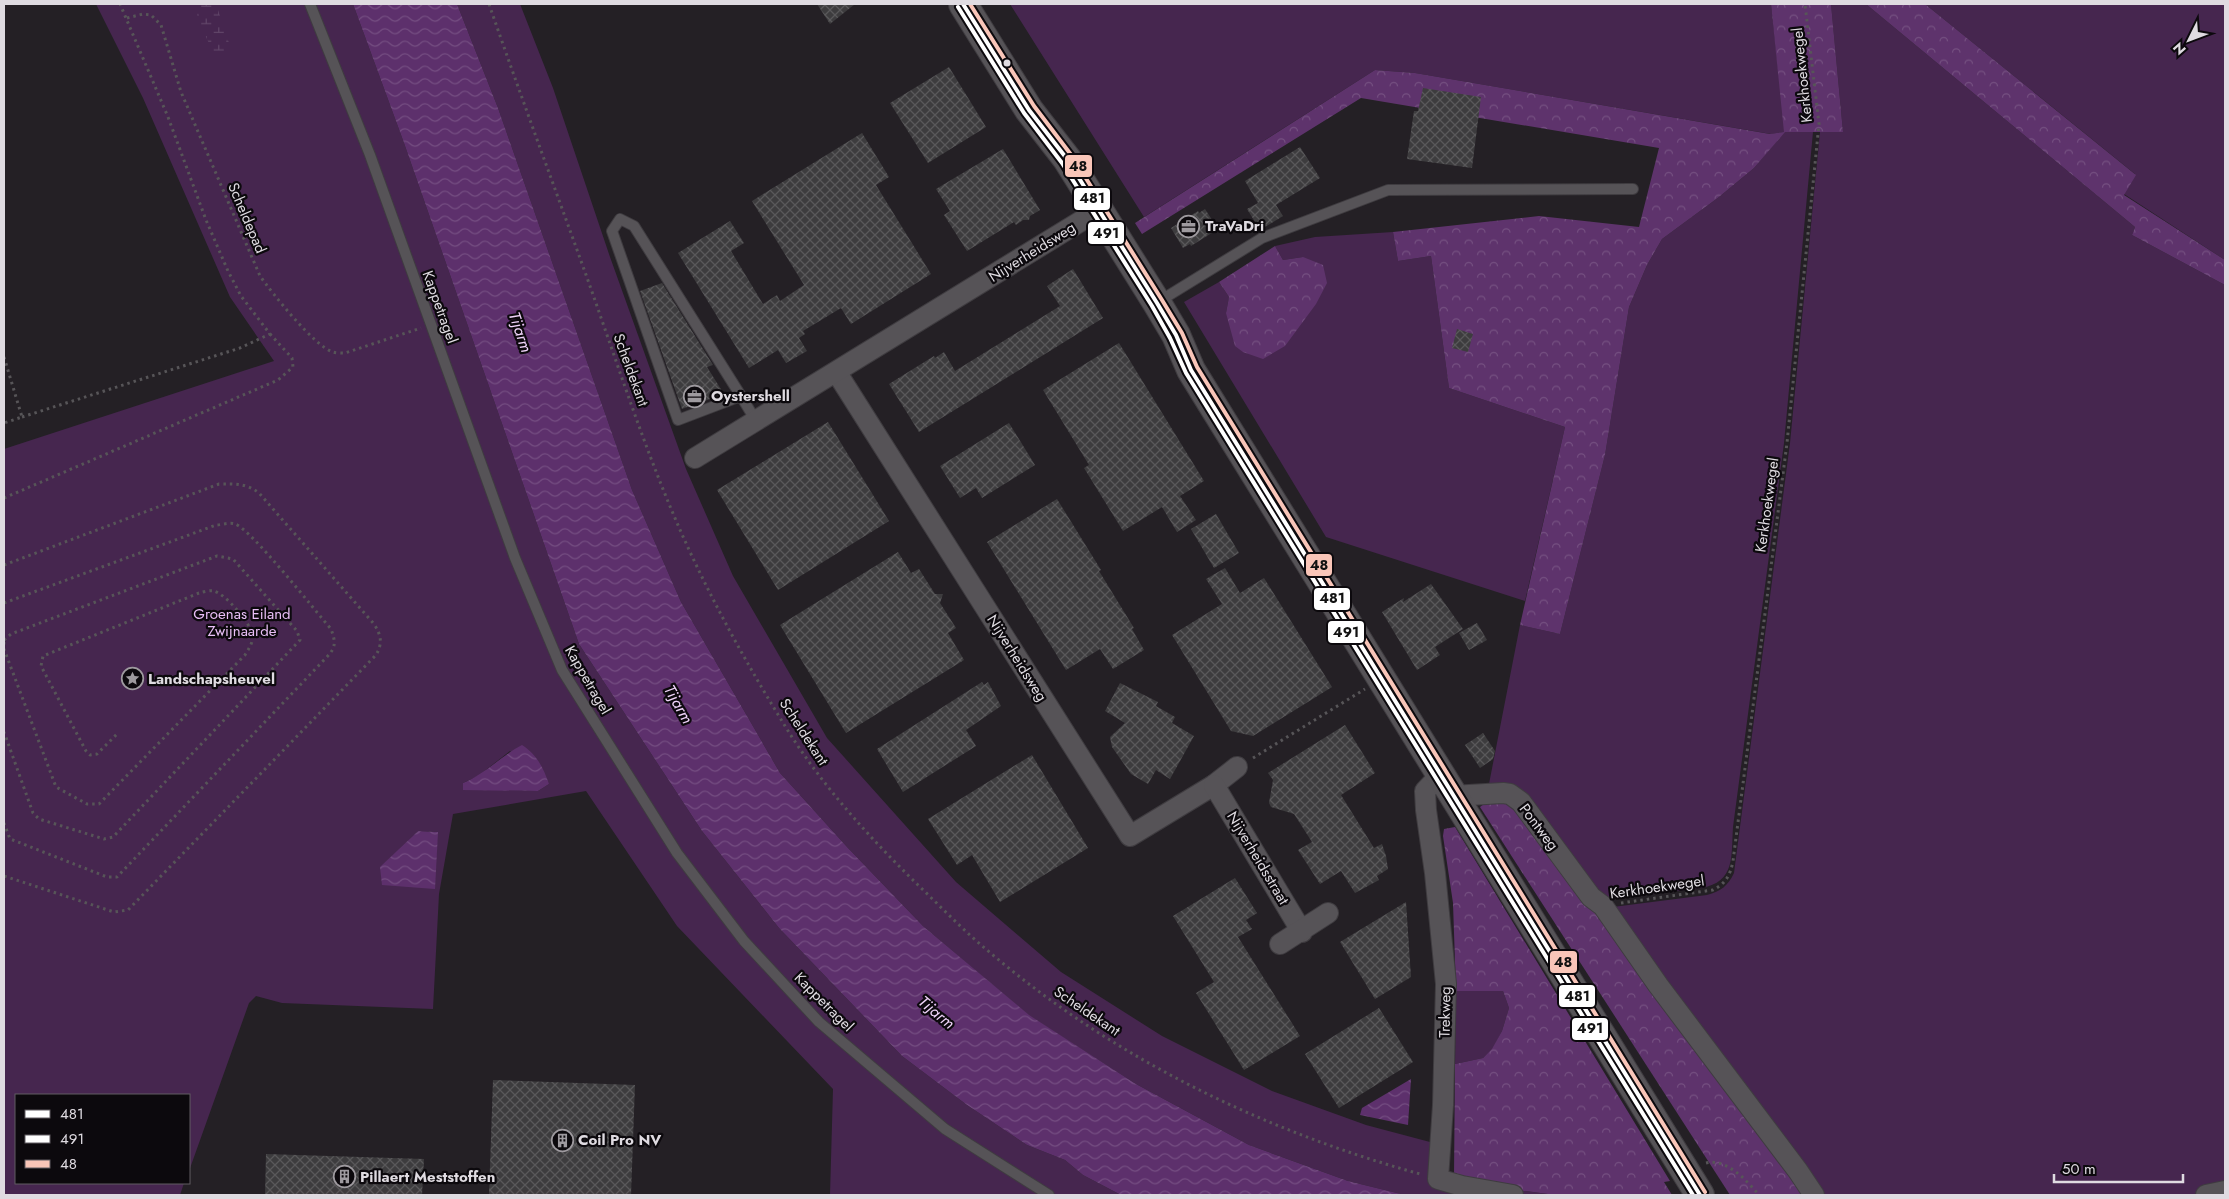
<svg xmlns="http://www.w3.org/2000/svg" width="2229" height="1199" viewBox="0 0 2229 1199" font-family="Jost,sans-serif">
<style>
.green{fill:#46264f;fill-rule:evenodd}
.forest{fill:url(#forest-crowns)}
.wetland{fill:url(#wetland-marsh)}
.water{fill:url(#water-waves)}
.building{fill:url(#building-cross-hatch)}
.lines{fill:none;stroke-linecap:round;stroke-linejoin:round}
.lane-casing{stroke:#3f3c40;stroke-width:12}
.street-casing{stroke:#3f3c40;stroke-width:22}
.secondary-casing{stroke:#3f3c40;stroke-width:30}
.path{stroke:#575558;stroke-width:3;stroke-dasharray:2.5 4;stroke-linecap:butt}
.lane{stroke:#565357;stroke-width:10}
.street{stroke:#565357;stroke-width:20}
.secondary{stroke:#565357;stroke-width:28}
.bus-1-casing{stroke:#0c090d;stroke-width:8}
.bus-2-casing{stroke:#0c090d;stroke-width:8}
.bus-3-casing{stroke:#0c090d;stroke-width:8}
.bus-1{stroke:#fff;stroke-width:4}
.bus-2{stroke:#fff;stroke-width:4}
.bus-3{stroke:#f9c5b8;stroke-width:4}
.bus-dot{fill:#dfdbe1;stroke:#0c090d;stroke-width:2}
.labels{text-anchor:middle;stroke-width:4.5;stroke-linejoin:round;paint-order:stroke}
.street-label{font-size:15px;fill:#dfdbe1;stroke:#0c090d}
.poi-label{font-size:15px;font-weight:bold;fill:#dfdbe1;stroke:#0c090d;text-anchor:start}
.park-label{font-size:15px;fill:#e9bff7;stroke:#0c090d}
.water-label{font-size:16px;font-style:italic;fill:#f0d4fa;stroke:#0c090d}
.line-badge{stroke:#0c090d;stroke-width:2}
.pale-badge-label{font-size:14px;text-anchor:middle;font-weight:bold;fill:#111}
</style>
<defs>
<pattern id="forest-crowns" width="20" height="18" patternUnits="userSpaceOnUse" patternTransform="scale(1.25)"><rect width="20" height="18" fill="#5e336c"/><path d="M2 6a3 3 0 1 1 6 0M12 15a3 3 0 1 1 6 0" fill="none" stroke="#755081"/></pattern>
<pattern id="wetland-marsh" width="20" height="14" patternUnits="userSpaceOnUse" patternTransform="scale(1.25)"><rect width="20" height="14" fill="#46264f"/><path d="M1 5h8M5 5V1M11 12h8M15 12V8" fill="none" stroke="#604568"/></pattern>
<pattern id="water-waves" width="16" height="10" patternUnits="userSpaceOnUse" patternTransform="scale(1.25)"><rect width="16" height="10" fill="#5d306c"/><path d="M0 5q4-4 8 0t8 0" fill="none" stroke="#744d81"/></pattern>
<pattern id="building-cross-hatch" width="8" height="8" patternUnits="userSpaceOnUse" patternTransform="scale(1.25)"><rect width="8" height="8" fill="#3d3c3e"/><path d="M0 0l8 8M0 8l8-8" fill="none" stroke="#59585a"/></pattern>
</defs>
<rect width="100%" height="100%" fill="#242025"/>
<g class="green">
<path d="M 96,4 L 353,4 L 404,143 L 579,644 L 702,831 L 779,928 L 902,1056 L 967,1105 L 1027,1145 L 1065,1160 L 1083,1175 L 1121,1195 L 830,1195 L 833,1089 L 677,926 L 586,791 L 453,814 L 439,894 L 433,1009 L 282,1003 L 256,996 L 249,1003 L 189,1171 L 189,1095 L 16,1095 L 16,1183 L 184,1183 L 180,1195 L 4,1195 L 4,449 L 274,361 L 230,297 L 143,98 ZM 510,751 L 549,784 L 538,791 L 463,789 L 463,783 L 478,776 ZM 418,831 L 438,832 L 381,867 Z"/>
<polygon points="457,4 520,4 553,88 610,257 686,469 733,576 827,738 956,882 1061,972 1162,1036 1272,1091 1366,1125 1430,1142 1442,1176 1495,1187 1555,1195 1405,1195 1348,1181 1249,1145 1136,1084 1028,1015 923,926 848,848 780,773 681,602 632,490 498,108"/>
<path d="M 1010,4 L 1771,4 L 1785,132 L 1813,132 L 1784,443 L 1733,827 C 1731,856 1736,882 1701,888 L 1611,899 L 1601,896 L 1488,789 L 1520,625 L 1560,634 L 1605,455 L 1629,307 L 1647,265 L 1662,239 L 1719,197 L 1754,168 L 1784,132 L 1771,134 L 1415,73 L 1375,70 L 1144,217 Z"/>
<path d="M 1831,4 L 1866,4 L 2135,227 L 2132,235 L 2225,285 L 2225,1195 L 1810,1195 L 1605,908 L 1707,895 C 1721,891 1728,886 1734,873 L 1790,443 L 1820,132 L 1843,132 Z"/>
<polygon points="1925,4 2225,4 2225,260 2124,194 2135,174"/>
<polygon points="1393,232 1398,261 1431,256 1449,388 1565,427 1525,601 1326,537 1184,302 1219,282 1229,297 1226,313 1303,257 1283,260 1275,246 1315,237"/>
<polygon points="1456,991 1503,991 1509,1008 1502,1031 1493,1049 1483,1058 1455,1064"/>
</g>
<g class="forest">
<polygon points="1771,4 1831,4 1843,132 1785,132 1754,168 1719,197 1662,239 1647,265 1629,307 1605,455 1560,634 1520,625 1565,427 1449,388 1431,256 1398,261 1393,232 1539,216 1639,227 1659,148 1361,98 1142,234 1135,223 1375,70 1415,73 1770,134 1784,132"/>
<polygon points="1866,4 1925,4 2136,175 2124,195 2225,260 2225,285 2132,235 2135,227"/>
<polygon points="1275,246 1283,260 1303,257 1323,265 1327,283 1316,304 1285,346 1263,359 1243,352 1235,346 1226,313 1229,297 1219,282"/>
<polygon points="1488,801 1514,802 1810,1195 1730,1195 1480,807"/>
<polygon points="1455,827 1670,1181 1664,1182 1672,1195 1555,1195 1495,1187 1454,1177 1455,1064 1483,1058 1492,1049 1502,1031 1509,1008 1503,991 1456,991 1453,903 1443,836 1444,829"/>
</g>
<polygon class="wetland" points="195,4 216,4 232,52 223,58 216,59 198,19"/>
<g class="water">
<polygon points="353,4 457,4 498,108 632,490 681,602 780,773 848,848 923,926 1029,1015 1136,1084 1249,1145 1348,1181 1405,1195 1121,1195 1083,1175 1065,1160 1027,1145 967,1105 902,1056 779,928 702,831 579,644 404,143"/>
<path d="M 522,745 C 537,755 543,767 549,784 L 538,791 L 463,790 L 463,783 C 485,774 501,756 522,745 Z"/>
<polygon points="418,831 438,832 435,889 382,885 380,867"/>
<polygon points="1411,1079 1408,1125 1360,1115 1362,1108"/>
</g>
<g class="building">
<polygon points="817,4 855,4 830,24"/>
<polygon points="949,67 986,127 928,163 890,103"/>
<polygon points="1423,88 1481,97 1472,168 1407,159 1414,111 1418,111"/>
<polygon points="862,133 889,177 876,185 931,274 851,324 841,308 803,331 805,334 799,338 807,351 786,363 778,350 749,368 678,253 730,221 744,243 731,251 763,304 777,295 780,301 804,285 752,201"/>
<polygon points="1300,147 1320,178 1276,205 1283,216 1260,230 1247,209 1258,203 1245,181"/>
<polygon points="1003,149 1040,210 1030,216 1029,220 1023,220 1016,225 1014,222 967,251 944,215 950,211 936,189"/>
<polygon points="1205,209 1218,229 1191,246 1190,244 1183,248 1171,228 1198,211 1199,213"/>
<polygon points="1073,269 1103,318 919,432 889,384 934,356 935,358 944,352 955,371 1060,306 1047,286"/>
<polygon points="662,283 713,365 707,367 724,394 682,409 640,291"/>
<polygon points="1457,329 1473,334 1468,352 1452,348"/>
<polygon points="1119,343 1204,481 1180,496 1196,520 1177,532 1162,507 1123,531 1084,468 1089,465 1043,390"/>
<polygon points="828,422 889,521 778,590 717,490"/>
<polygon points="1009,423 1035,465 982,498 976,488 960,498 940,466"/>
<polygon points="1057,499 1101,570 1099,571 1134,628 1132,629 1144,650 1113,669 1100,649 1066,670 987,542"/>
<polygon points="1216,514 1239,553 1214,568 1191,529"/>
<polygon points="898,552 911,573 919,569 935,594 943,594 940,603 956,628 948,633 964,660 846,733 780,625"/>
<polygon points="1225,568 1240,593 1264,578 1332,687 1253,736 1231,731 1172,635 1222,604 1206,579"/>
<polygon points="1431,584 1463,629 1435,647 1440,655 1417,670 1382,612 1404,598 1403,602"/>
<polygon points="1477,623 1487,640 1469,650 1459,633"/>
<polygon points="982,682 984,685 988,682 1001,706 966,730 976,746 903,792 877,749"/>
<polygon points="1120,683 1158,702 1156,706 1175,717 1172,723 1194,736 1170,779 1156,770 1148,784 1131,774 1112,747 1110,737 1125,723 1105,711"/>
<polygon points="1345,725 1375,773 1341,795 1374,848 1382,844 1386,856 1388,869 1377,876 1379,880 1355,893 1341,871 1320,884 1298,850 1312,842 1294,814 1271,807 1269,803 1273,780 1268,773"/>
<polygon points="1483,733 1495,751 1493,759 1480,768 1465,745"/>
<polygon points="1032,755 1088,848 1000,902 972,855 957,865 928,819"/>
<polygon points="1235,878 1257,913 1246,920 1252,929 1238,937 1300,1036 1244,1070 1196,993 1214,982 1173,916"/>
<polygon points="1406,902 1411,977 1375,999 1340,942"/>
<polygon points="1379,1008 1413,1062 1339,1108 1305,1054"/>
<polygon points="493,1080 635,1085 631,1195 489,1195"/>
<polygon points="266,1154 424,1159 422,1195 265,1195"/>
</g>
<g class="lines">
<defs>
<g id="lane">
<polyline points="310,4 370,155 515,558 562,670 677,853 744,941 819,1022 945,1129 1049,1195"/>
<polyline points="1158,302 1262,238 1388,190 1633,189"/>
<polyline points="741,396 678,420 612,231 620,219 634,226 741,396 756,421"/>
</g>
<g id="street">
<polyline points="837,373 1130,836 1214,785 1237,767"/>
<polyline points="695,458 1099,210"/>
<polyline points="1440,775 1425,791 1426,810 1435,873 1446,984 1443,1105 1438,1179 1462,1186 1513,1195"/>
<polyline points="1214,785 1302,932"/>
<polyline points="1452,796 1503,793 1510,794 1521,802 1591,897 1603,906 1658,985 1798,1171 1814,1195"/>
<polyline points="1280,944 1328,913"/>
<polyline points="2206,1195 2225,1191"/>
</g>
<polyline id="secondary" points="963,4 1029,110 1067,159 1157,303 1176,335 1191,370 1700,1195"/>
</defs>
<use href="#lane" class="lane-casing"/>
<use href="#street" class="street-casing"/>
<use href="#secondary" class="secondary-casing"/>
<g class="path">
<path d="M 489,4 C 520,94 553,183 585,272 C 616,359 644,448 681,532 C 712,602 750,670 790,734 C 826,790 871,839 918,885 C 941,907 963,930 987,950 C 1113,1058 1262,1130 1420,1174"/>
<path d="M 127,18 L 143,14 L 151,15 L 161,25 L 181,92 L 260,276 C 272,293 315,347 333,352 C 336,353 341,353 345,353 L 421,328"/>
<polyline points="4,357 22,417 4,423"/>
<polyline points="22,417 240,348 270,334 241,296 228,271 206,220 168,117 120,4"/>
<polyline points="4,498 278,380 293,367 292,358 270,334"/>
<path d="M 4,565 L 219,484 C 235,484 246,483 259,493 L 374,624 C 381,635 383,643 376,655 L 128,910 L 114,912 L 4,876"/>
<path d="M 4,603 L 216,525 C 221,525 230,522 235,524 C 251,529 316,612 331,629 C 337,645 335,649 323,661 L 117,877 L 107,877 L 18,842 L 10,839 L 4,823"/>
<polyline points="4,640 11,634 217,556 233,559 297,631 300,640 113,837 104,839 39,819 33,813 4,732"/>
<path d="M 4,642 L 4,649 L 56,787 L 87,804 L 99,804 L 245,655 C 249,648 254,642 252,634 C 250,622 225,594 214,591 C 210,590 203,592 199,593 L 43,656 L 41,666 L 86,751 L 90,755 L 97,754 L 119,732"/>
<polyline points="1253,758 1365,689"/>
<path d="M 1621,903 L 1713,890 C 1726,883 1730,876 1733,861 L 1787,443 L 1819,124 L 1805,4"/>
<path d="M 1706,1163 C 1727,1158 1747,1181 1759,1195"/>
</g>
<use href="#lane" class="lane"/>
<use href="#street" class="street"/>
<use href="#secondary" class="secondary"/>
<defs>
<polyline id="bus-1" points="963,4 1029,110 1067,159 1157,303 1176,335 1191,370 1700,1195"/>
<polyline id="bus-2" points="958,7 1024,113 1062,163 1152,306 1170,338 1186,373 1693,1195"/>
<polyline id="bus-3" points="970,4 1034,106 1072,156 1162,300 1182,333 1197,367 1705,1192"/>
</defs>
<use href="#bus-1" class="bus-1-casing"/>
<use href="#bus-2" class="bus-2-casing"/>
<use href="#bus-3" class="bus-3-casing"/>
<use href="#bus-1" class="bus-1"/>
<use href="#bus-2" class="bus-2"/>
<use href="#bus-3" class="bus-3"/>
</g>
<defs>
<symbol id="office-ring" viewBox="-11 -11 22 22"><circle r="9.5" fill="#0c090d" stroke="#9e9a9f" stroke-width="1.5"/><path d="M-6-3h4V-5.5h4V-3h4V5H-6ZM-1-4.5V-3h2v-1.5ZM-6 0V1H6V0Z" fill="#9e9a9f"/></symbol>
<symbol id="sight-ring" viewBox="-11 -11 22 22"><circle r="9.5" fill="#0c090d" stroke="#9e9a9f" stroke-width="1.5"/><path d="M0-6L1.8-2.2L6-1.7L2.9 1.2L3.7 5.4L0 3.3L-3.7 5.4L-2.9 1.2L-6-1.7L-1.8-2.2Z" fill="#9e9a9f"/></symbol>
<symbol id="building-ring" viewBox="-11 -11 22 22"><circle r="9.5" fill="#0c090d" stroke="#9e9a9f" stroke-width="1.5"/><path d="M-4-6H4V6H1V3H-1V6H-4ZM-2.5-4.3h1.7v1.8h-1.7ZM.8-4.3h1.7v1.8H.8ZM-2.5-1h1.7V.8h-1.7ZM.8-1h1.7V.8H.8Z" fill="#9e9a9f"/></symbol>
</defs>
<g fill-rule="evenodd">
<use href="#office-ring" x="1176" y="214" width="25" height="25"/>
<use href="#office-ring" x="682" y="384" width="25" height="25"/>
<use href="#sight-ring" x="120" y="666" width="25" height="25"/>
<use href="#building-ring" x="550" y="1128" width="25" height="25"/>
<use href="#building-ring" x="332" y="1164" width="25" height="25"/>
</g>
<circle class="bus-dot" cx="1007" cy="63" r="4.5"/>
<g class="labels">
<g class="street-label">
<text transform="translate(1802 75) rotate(-96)" y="5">Kerkhoekwegel</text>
<text transform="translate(247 218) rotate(67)" y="5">Scheldepad</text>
<text transform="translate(1032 252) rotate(-32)" y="5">Nijverheidsweg</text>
<text transform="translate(440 307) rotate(70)" y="5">Kappetragel</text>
<text transform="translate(631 370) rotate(70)" y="5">Scheldekant</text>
<text transform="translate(1767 505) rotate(-82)" y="5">Kerkhoekwegel</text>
<text transform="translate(1017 658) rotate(58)" y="5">Nijverheidsweg</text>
<text transform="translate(588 680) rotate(60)" y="5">Kappetragel</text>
<text transform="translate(804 732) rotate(57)" y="5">Scheldekant</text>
<text transform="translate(1539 827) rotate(53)" y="5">Pontweg</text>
<text transform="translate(1258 858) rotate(59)" y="5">Nijverheidsstraat</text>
<text transform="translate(1657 887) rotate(-8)" y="5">Kerkhoekwegel</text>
<text transform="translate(824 1002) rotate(45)" y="5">Kappetragel</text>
<text transform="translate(1087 1011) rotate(34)" y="5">Scheldekant</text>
<text transform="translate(1445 1012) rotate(-89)" y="5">Trekweg</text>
</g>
<g class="poi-label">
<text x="1205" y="231">TraVaDri</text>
<text x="711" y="401">Oystershell</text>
<text x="148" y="684">Landschapsheuvel</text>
<text x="578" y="1145">Coil Pro NV</text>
<text x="360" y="1182">Pillaert Meststoffen</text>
</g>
<g class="park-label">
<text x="242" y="619">Groenas Eiland<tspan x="242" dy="17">Zwijnaarde</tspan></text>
</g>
<g class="water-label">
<text transform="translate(521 332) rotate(71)" y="6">Tijarm</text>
<text transform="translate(679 704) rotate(60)" y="6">Tijarm</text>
<text transform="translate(937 1012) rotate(40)" y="6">Tijarm</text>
</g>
</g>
<g class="line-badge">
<rect x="1064" y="154" width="29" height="24" rx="5" fill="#f9c5b8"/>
<rect x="1073" y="187" width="38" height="24" rx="5" fill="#fff"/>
<rect x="1087" y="221" width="38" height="24" rx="5" fill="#fff"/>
<rect x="1305" y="553" width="28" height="24" rx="5" fill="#f9c5b8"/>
<rect x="1313" y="587" width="38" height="24" rx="5" fill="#fff"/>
<rect x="1327" y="620" width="38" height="24" rx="5" fill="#fff"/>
<rect x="1549" y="950" width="29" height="24" rx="5" fill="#f9c5b8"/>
<rect x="1558" y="984" width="38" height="24" rx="5" fill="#fff"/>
<rect x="1571" y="1017" width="38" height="24" rx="5" fill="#fff"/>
</g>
<g class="pale-badge-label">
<text x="1078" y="171">48</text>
<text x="1092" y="203">481</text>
<text x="1106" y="238">491</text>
<text x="1319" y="570">48</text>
<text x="1332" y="603">481</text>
<text x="1346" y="637">491</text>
<text x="1563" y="967">48</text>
<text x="1577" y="1001">481</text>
<text x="1590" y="1033">491</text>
</g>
<rect width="2229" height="1199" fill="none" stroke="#dfdbe1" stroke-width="10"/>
<rect x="15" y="1094" width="175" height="90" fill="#0c090d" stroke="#605d62"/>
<rect x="25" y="1110" width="25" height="8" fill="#ffffff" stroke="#605d62"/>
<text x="60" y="1119" font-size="15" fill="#dfdbe1">481</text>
<rect x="25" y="1135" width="25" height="8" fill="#ffffff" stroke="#605d62"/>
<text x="60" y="1144" font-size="15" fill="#dfdbe1">491</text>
<rect x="25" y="1160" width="25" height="8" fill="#f9c5b8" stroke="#605d62"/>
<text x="60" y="1169" font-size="15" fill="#dfdbe1">48</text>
<g transform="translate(2189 40) rotate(228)" stroke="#0c090d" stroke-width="4" paint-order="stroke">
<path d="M0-4L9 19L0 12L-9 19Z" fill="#dfdbe1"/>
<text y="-8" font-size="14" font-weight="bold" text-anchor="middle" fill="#dfdbe1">N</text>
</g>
<path d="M2054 1174v8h129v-8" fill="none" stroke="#dfdbe1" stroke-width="2.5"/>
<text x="2062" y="1174" font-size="15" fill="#dfdbe1" stroke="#0c090d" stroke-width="4" paint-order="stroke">50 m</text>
</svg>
